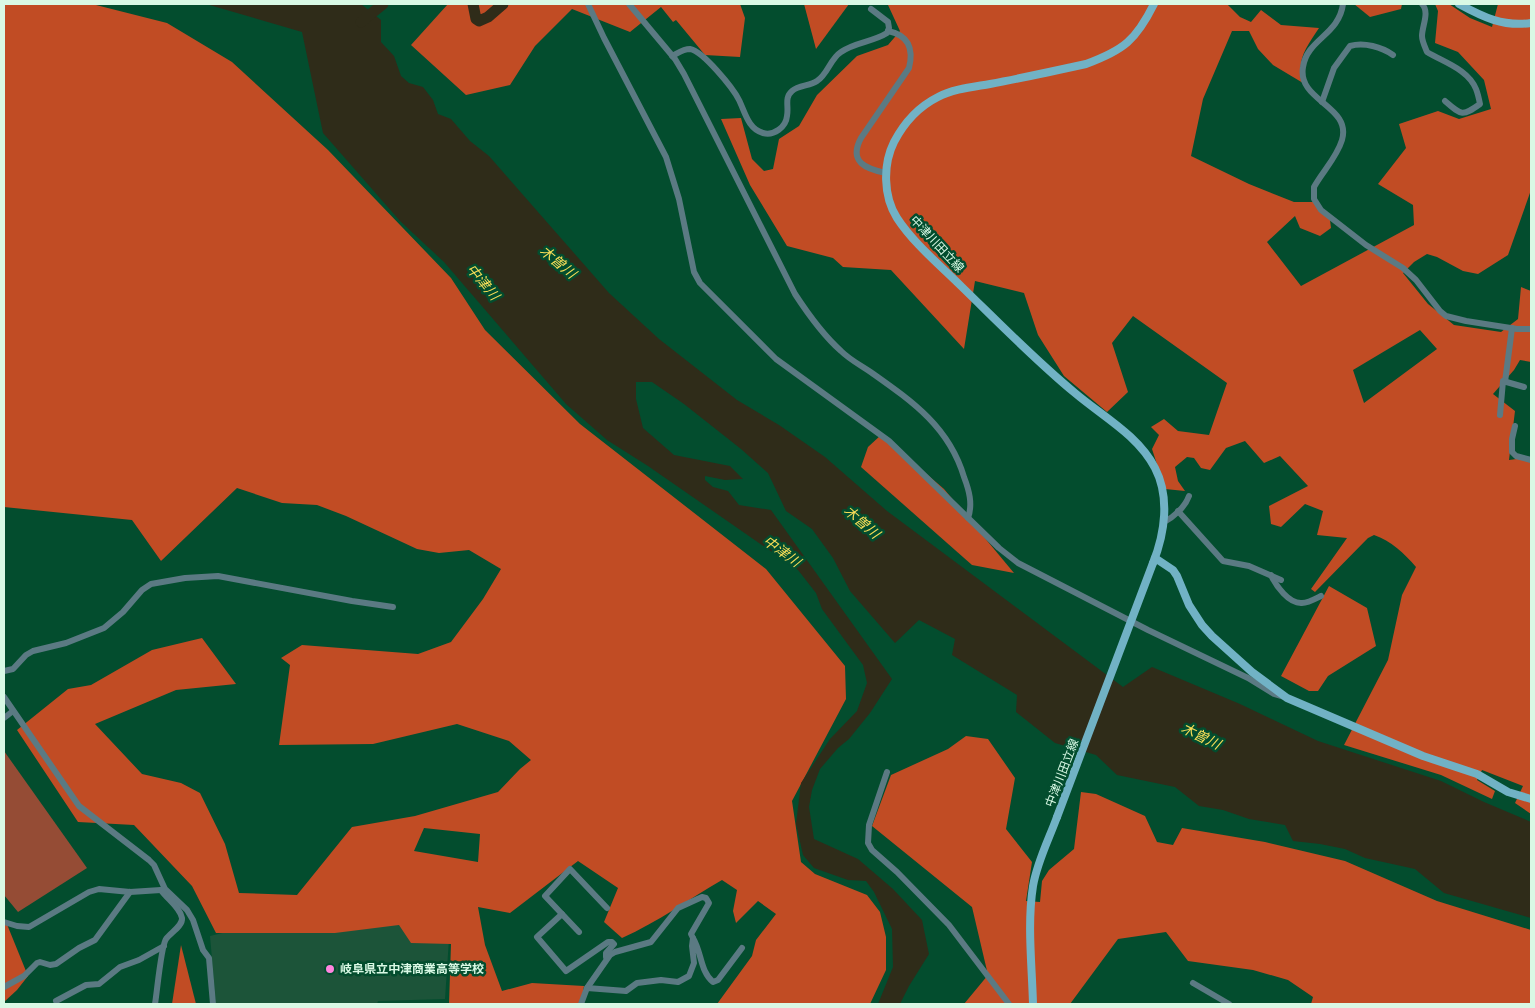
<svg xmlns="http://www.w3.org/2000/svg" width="1535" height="1008" viewBox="0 0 1535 1008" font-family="Lora,'Noto Sans JP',serif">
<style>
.built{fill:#1c5439}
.green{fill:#954c35}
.forest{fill:#c14c24;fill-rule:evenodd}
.water{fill:#2f2c19}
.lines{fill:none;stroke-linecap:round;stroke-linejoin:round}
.river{stroke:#2f2c19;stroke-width:11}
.minor{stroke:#5b7a83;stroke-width:6}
.major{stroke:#71b2c5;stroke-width:8}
.major-bridge{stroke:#71b2c5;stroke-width:8}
.poi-dot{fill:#ff85df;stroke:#034d2e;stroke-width:2}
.labels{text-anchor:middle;stroke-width:5;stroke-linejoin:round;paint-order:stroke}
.street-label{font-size:12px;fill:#d9f9e5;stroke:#034d2e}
.poi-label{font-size:12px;font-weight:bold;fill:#d9f9e5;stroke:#034d2e;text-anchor:start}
.water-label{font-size:14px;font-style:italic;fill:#f7dd58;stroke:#034d2e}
</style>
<rect width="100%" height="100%" fill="#034d2e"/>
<polygon class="built" points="400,922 449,939 445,999 378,1001 377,1004 216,1004 210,936 239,929"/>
<polygon class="green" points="4,751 87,868 18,912 4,895"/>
<g class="forest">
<path d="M 4,4 L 92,4 L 167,23 L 232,62 L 328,150 L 451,278 L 485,330 L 580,424 L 766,569 L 845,666 L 846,699 L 792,801 L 801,862 L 815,874 L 867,895 L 880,912 L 886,937 L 886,970 L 870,1004 L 717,1004 L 752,956 L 756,940 L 776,914 L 758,901 L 736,923 L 733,911 L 737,890 L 722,880 C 689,899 658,922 622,938 L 604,922 L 618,888 L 578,861 L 510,913 L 478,907 L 485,945 L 502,991 L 532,983 L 584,986 L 581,1003 L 449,1004 L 451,944 L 411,943 L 399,925 L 335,933 L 216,933 L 192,886 L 134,825 L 78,822 L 17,730 L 68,689 L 91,685 L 152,650 L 202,638 L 236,684 L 176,690 L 95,724 L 142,774 L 181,783 L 200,793 L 225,844 L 239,893 L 297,895 L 352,827 L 415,816 L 498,792 L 520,769 L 531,760 L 509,741 L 457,724 L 373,744 L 279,745 L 290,665 L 281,658 L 302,645 L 418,654 L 451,642 L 483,599 L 501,569 L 469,550 L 439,553 L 417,549 L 346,516 L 317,505 L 282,503 L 237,488 L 161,561 L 132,520 L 4,507 ZM 424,828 L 480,834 L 478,862 L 414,851 Z"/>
<polygon points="448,4 740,4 745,18 740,57 705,55 676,20 673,22 661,7 630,32 572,9 535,46 510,85 466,95 411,45"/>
<polygon points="804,4 849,4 816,49"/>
<path d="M 885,4 L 1227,4 L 1240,17 L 1251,22 L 1261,10 L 1281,25 L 1319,28 C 1306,48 1296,59 1303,83 L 1273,65 L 1258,49 L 1249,31 L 1232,31 L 1203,99 L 1191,156 L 1249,184 L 1294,202 L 1313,202 L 1330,220 L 1331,228 L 1320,236 L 1300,228 L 1295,216 L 1267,242 L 1301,286 L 1414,225 L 1413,205 L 1378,184 L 1406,148 L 1399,124 L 1438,111 L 1459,119 L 1491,109 L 1484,80 L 1458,52 L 1435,43 L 1438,11 L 1435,4 L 1449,4 L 1470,18 L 1492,27 L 1498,4 L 1531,4 L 1531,190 L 1508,255 L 1478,274 L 1463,271 L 1437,257 L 1427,254 L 1414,262 L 1403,273 L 1428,304 L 1454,325 L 1501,332 L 1518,319 L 1521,287 L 1531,291 L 1531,362 L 1520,360 L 1514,370 L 1493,394 L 1515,411 L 1509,460 L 1531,457 L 1531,814 L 1515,803 L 1523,786 L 1482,770 L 1477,780 L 1495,791 L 1492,799 L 1441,775 L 1344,745 L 1388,660 L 1402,595 L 1416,567 C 1404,553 1391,541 1374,535 L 1368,538 L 1315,592 L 1311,589 L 1347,538 L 1317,535 L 1323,511 L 1305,504 L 1281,527 L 1271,524 L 1269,506 L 1308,486 L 1280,456 L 1264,463 L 1245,441 L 1226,448 L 1210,470 L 1201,468 L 1194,458 L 1187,457 L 1175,467 L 1178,481 L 1185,491 L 1165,489 L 1152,449 L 1159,435 L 1151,427 L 1164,419 L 1178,431 L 1209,435 L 1227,383 L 1133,316 L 1112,343 L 1128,392 L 1107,412 L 1064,376 L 1038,335 L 1024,293 L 975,281 L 964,349 L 891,270 L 843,267 L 833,258 L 787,246 L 750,185 L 721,119 L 741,118 L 752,159 L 764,171 L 773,169 L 779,139 L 799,126 L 817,95 L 857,56 L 888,45 L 900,31 L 888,5 ZM 1420,330 L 1437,349 L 1364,403 L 1353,370 Z"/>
<polygon points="1354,4 1402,4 1401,9 1370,17"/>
<polygon points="881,435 944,489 1014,573 972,565 861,467 868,447"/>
<polygon points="1329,586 1367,608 1376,646 1328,676 1318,691 1309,691 1281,676"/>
<polygon points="966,736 988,739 1015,778 1006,829 1032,862 1026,901 1040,902 1042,881 1049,870 1074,849 1081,792 1096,794 1145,816 1157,842 1173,845 1182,828 1265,842 1345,861 1437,901 1531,930 1531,1004 1311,1004 1313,997 1288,980 1253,970 1188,961 1166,932 1118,939 1070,1004 964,1004 988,975 972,907 872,826 891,775 948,749"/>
<polygon points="4,917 28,976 17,990 4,1002"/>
<polygon points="181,945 196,1004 172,1004"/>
</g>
<polygon class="water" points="206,4 361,4 381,20 381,42 394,56 401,76 409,83 423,87 433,100 438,114 451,119 470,141 489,156 609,293 659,339 737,400 779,425 825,457 887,511 1123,687 1152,667 1240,704 1318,741 1441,781 1484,802 1531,822 1531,918 1444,893 1415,869 1365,858 1345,849 1320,844 1293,841 1285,825 1249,819 1223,810 1199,806 1175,787 1117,775 1096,755 1055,743 1016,712 1017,695 952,655 955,639 919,620 895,643 850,591 833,558 812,529 786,511 768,473 741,449 684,404 652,382 636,382 636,399 643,428 674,455 730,466 743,479 725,480 705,476 705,480 713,487 728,491 739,505 771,510 892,679 870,713 849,739 838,748 820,769 812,790 809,807 814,839 858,859 893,889 922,920 929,954 909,986 900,1004 878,1004 893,967 892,929 874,892 866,881 848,880 814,868 803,855 796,824 801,783 830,739 857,711 867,683 863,665 822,609 816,593 798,570 648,466 607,440 566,404 444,262 400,221 323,133 302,32"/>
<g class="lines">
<g class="river">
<polyline points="473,4 476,19 479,21 488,17 503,4"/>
<polyline points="361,22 383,4"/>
</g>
<g class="minor">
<polyline points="588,4 604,38 666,157 679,199 694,272 700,283 776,359 889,441 999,548 1018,563 1148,630 1248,678 1274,694 1284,697"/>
<path d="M 629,4 L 675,59 L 684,74 L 795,294 C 808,314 823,335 841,351 C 850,360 862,366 872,373 C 913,402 949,427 964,477 C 969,490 973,504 968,518"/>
<path d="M 1343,4 C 1339,35 1307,39 1303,67 C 1297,101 1352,106 1342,140 C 1337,157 1323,171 1314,187 L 1314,199 L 1321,210 L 1366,245 L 1403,268 L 1416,280 L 1440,311 L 1446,316 L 1466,321 L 1517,329 L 1531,329"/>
<path d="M 1422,4 C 1430,12 1422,26 1422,36 C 1422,41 1425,47 1427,52 C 1443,62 1468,69 1476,89 C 1478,94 1479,99 1480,104 C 1462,117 1461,115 1445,101"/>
<path d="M 672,56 C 678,53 683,49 690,49 C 703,51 733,88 739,100 C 745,112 748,129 763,133 C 774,136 786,127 787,116 C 789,106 784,98 792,91 C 799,85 810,86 817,81 C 828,74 830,59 841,52 C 855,42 873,42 887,33 L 889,28 L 888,22 L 871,9"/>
<path d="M 1322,102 L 1334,68 L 1350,46 C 1364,42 1382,47 1393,55"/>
<path d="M 886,173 C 866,169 848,162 861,138 L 909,68 C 914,48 908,35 888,31"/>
<polyline points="1505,382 1512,328"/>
<polyline points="1500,415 1503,381 1524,387"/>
<polyline points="1515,426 1512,439 1512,452 1516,456 1531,460"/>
<polyline points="1178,511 1223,561 1249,566 1281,580"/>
<path d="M 1164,522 C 1174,517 1185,507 1189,496"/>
<path d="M 1271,575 C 1276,586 1289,604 1302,603 C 1308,603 1315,599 1321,596"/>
<polyline points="4,671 13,669 26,655 33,651 66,643 104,628 123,612 142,590 151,584 185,578 218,576 352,601 393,607"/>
<polyline points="4,697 79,806 149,860 154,865 165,889 187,910 193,920 203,950 209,958 213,1004"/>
<polyline points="4,718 13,711"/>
<polyline points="887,772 869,825 868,843 872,850 897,872 949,925 1009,1004"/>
<polyline points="562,914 537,937 566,971 608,942 612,942 614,944 606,953 606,957"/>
<polyline points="4,922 17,926 29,927 89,892 99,889 130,892 161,890"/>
<polyline points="579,932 545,896 570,869 607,908"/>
<polyline points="1193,983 1229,1004"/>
<polyline points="4,987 24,976 37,963 40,962 50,965 56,964 79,948 95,940 130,892"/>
<polyline points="587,988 610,955 615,952 651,942 678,908 702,897 706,898 709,903 691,934 693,938"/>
<polyline points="56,1001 86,985 99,984 120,967 139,960 164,946"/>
<path d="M 155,1004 C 157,993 161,946 166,939 C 170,933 183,926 182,918 C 180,907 167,899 161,890 L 164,889"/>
<path d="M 581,1004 L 587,988 L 626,991 L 637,983 L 661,980 L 678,982 L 689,976 L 694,963 L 692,946 L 693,938 C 702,953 700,971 713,982 L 718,980 L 742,948"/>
</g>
<g class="major">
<path d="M 1459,4 C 1483,17 1503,27 1531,23"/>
<polyline points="1155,558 1173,570 1177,576 1189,605 1202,625 1212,636 1252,672 1287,698 1423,756 1477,774 1508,792 1531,799"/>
<path d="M 1153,563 C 1165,533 1170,497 1155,468 C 1138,435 1102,416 1075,393 C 1035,360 999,323 962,287 C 940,265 914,244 897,218 C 883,196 883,164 894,142 C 905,121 918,107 938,97 C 953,89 973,87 990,84 C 1022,78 1054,71 1086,64 C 1124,50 1136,40 1154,4"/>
<path d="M 1033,1004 C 1032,965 1027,924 1033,886 C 1037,862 1049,839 1057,817"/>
</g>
<polyline class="major-bridge" points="1057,817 1153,563"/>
</g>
<circle class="poi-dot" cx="330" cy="969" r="5"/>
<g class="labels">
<g class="street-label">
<text transform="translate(937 244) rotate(47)" y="4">中津川田立線</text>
<text transform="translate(1062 773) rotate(-69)" y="4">中津川田立線</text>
</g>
<g class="poi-label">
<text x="340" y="973">岐阜県立中津商業高等学校</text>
</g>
<g class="water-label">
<text transform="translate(558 262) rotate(40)" y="5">木曽川</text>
<text transform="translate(483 282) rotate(50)" y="5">中津川</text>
<text transform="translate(862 522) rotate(41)" y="5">木曽川</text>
<text transform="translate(782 551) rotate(36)" y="5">中津川</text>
<text transform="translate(1201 736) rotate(26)" y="5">木曽川</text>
</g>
</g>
<rect width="1535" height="1008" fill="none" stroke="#d9f9e5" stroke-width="10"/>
</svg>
